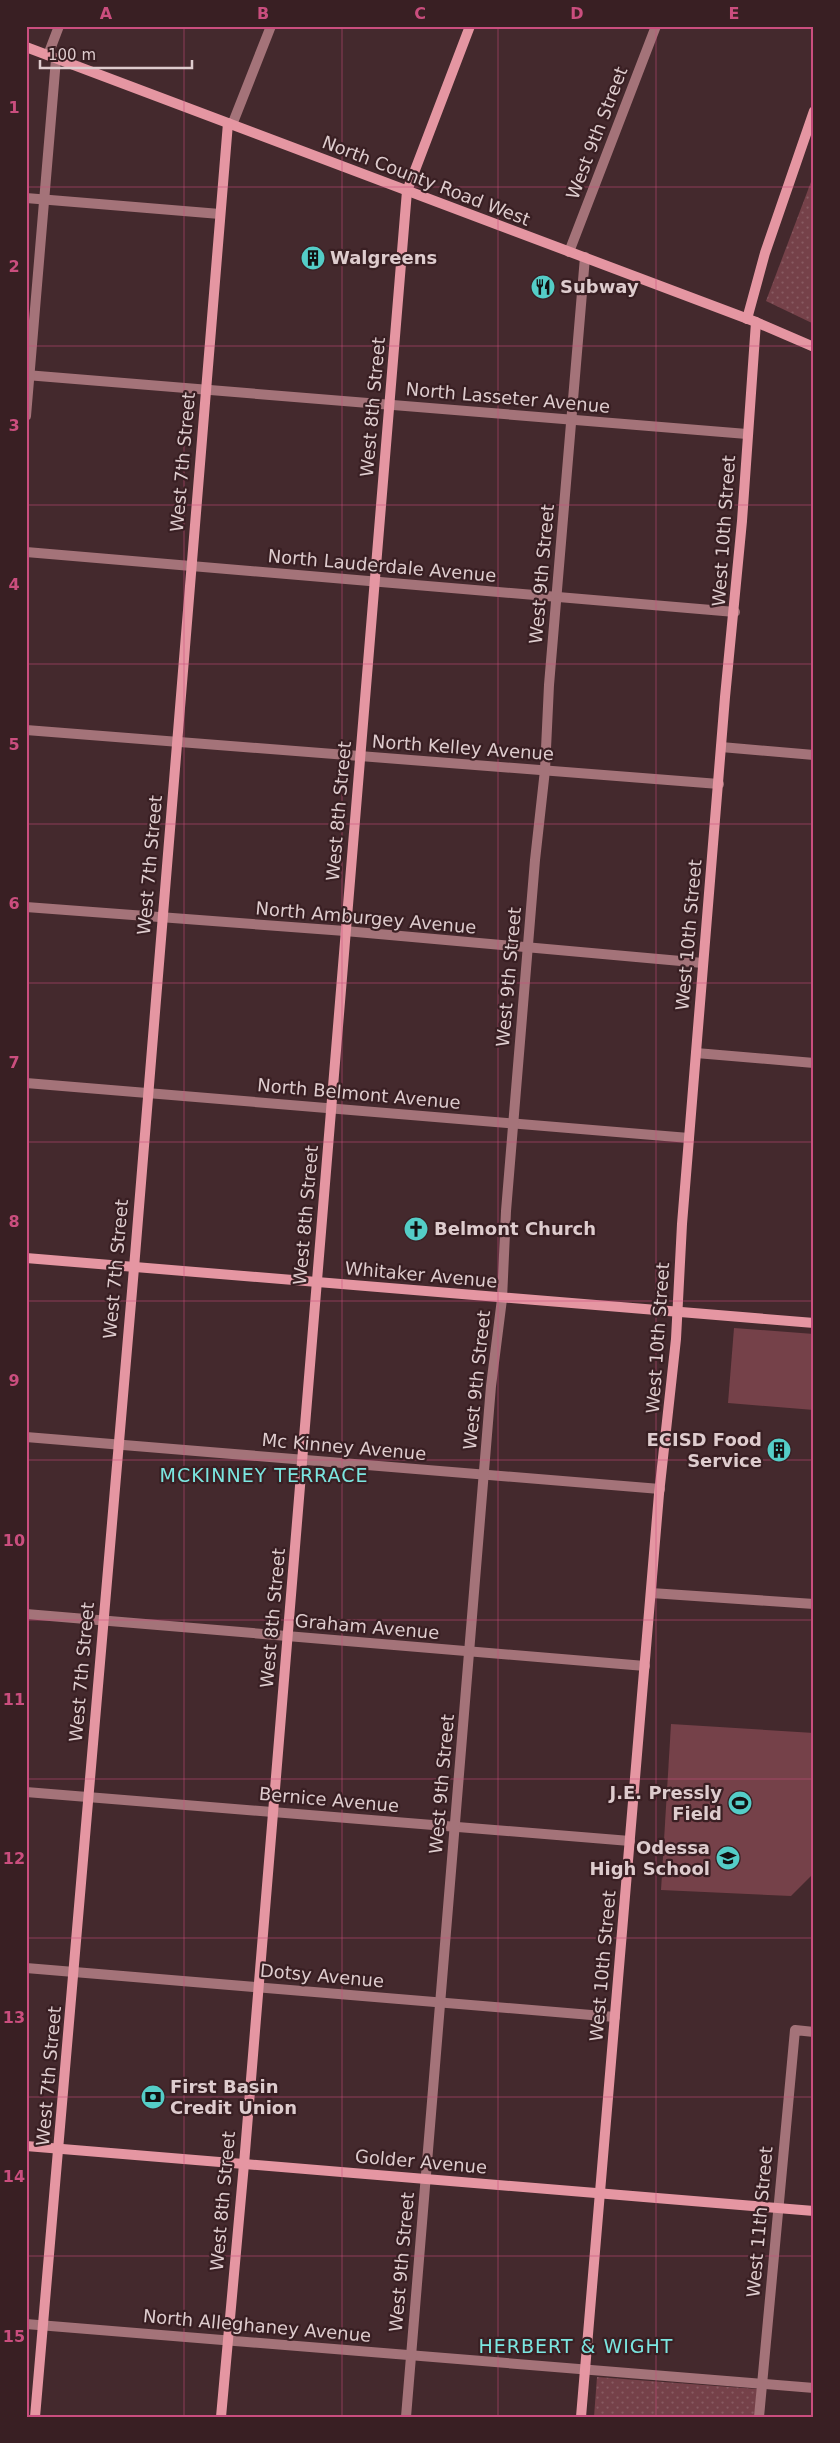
<svg xmlns="http://www.w3.org/2000/svg" width="840" height="2443" viewBox="0 0 840 2443" font-family="'DejaVu Sans',sans-serif">
<style>
.grass{fill:url(#grass-dots)}
.pitch{fill:#754149}
.lines{fill:none;stroke-linecap:round;stroke-linejoin:round}
.street{stroke:#a47379;stroke-width:10}
.secondary{stroke:#e596a2;stroke-width:10}
.grid{fill:none;stroke:#ca4e7e;stroke-width:1;stroke-opacity:0.55}
.labels{text-anchor:middle;stroke-width:4.5;stroke-linejoin:round;paint-order:stroke}
.street-label{font-size:18px;fill:#deccce;stroke:#391f23}
.poi-label{font-size:18px;font-weight:bold;fill:#deccce;stroke:#391f23;text-anchor:start}
.neighbourhood-label{font-size:19px;letter-spacing:1px;fill:#7be6e0;stroke:#391f23}
.neatline{fill:none;stroke:#ca4e7e;stroke-width:2}
.grid-label{font-size:16px;text-anchor:middle;font-weight:bold;fill:#ca4e7e}
</style>
<defs>
<pattern id="grass-dots" width="8" height="8" patternUnits="userSpaceOnUse" patternTransform="scale(1.25)"><rect width="8" height="8" fill="#754149"/><path d="M2 2h.1M6 6h.1" fill="none" stroke="#885b62" stroke-width="1.8" stroke-linecap="round"/></pattern>
</defs>
<rect width="100%" height="100%" fill="#44292d"/>
<g class="grass">
<polygon points="814,174 814,324 766,301"/>
<polygon points="597,2377 757,2389 755,2417 594,2417"/>
</g>
<g class="pitch">
<polygon points="734,1328 814,1334 814,1410 728,1403"/>
<polygon points="671,1724 814,1733 814,1873 791,1896 661,1890"/>
</g>
<g class="lines">
<g class="street">
<polyline points="48,55 59,26"/>
<polyline points="232,125 271,26"/>
<polyline points="26,198 220,214"/>
<polyline points="569,252 656,26"/>
<polyline points="26,375 747,434"/>
<polyline points="26,416 56,59"/>
<polyline points="26,552 735,612"/>
<polyline points="26,730 719,784"/>
<polyline points="721,747 814,755"/>
<polyline points="26,907 345,931 703,963"/>
<polyline points="696,1053 814,1063"/>
<polyline points="26,1083 689,1138"/>
<polyline points="26,1437 660,1489"/>
<polyline points="651,1593 814,1604"/>
<polyline points="26,1614 645,1666"/>
<polyline points="26,1792 630,1841"/>
<polyline points="26,1968 615,2017"/>
<polyline points="26,2324 814,2388"/>
<polyline points="406,2417 491,1386 502,1299 506,1211 535,860 545,770 549,685 585,257"/>
<polyline points="759,2417 795,2030 814,2032"/>
</g>
<g class="secondary">
<polyline points="26,47 756,322 814,347"/>
<polyline points="747,319 765,253 814,111"/>
<polyline points="26,1258 814,1323"/>
<polyline points="26,2146 814,2211"/>
<polyline points="35,2417 134,1268 228,123"/>
<polyline points="221,2417 244,2164 407,191 470,26"/>
<polyline points="581,2417 659,1494 676,1339 682,1224 725,697 742,521 756,322"/>
</g>
</g>
<path class="grid" d="M 184,26 L 184,2417M 342,26 L 342,2417M 498,26 L 498,2417M 656,26 L 656,2417M 26,187 L 814,187M 26,346 L 814,346M 26,505 L 814,505M 26,664 L 814,664M 26,824 L 814,824M 26,983 L 814,983M 26,1142 L 814,1142M 26,1301 L 814,1301M 26,1460 L 814,1460M 26,1620 L 814,1620M 26,1779 L 814,1779M 26,1938 L 814,1938M 26,2097 L 814,2097M 26,2256 L 814,2256"/>
<defs>
<symbol id="building-disc" viewBox="-11 -11 22 22"><circle r="9.5" fill="#54cdc7" stroke="#391f23"/><path d="M-4-6H4V6H1V3H-1V6H-4ZM-2.5-4.3h1.7v1.8h-1.7ZM.8-4.3h1.7v1.8H.8ZM-2.5-1h1.7V.8h-1.7ZM.8-1h1.7V.8H.8Z" fill="#111"/></symbol>
<symbol id="restaurant-disc" viewBox="-11 -11 22 22"><circle r="9.5" fill="#54cdc7" stroke="#391f23"/><path d="M-5-6h1v4h1v-4h1v4h1v-4h1v5L-1.5 .5V6h-2V.5L-5-1ZM5-6V6H3V1.5H1.5Q1.5-4 5-6Z" fill="#111"/></symbol>
<symbol id="church-disc" viewBox="-11 -11 22 22"><circle r="9.5" fill="#54cdc7" stroke="#391f23"/><path d="M-1.2-6h2.4v3.5h3.3v2.4h-3.3V6h-2.4V-.1h-3.3v-2.4h3.3Z" fill="#111"/></symbol>
<symbol id="stadium-disc" viewBox="-11 -11 22 22"><circle r="9.5" fill="#54cdc7" stroke="#391f23"/><path d="M0-5a6.5 5 0 1 0 0 10a6.5 5 0 1 0 0-10ZM-3.5-1.8h7v3.6h-7Z" fill="#111"/></symbol>
<symbol id="school-disc" viewBox="-11 -11 22 22"><circle r="9.5" fill="#54cdc7" stroke="#391f23"/><path d="M0-5L7-2L0 1L-7-2ZM-4 1L0 2.5L4 1V4Q0 6-4 4Z" fill="#111"/></symbol>
<symbol id="bank-disc" viewBox="-11 -11 22 22"><circle r="9.5" fill="#54cdc7" stroke="#391f23"/><path d="M-6-4H6V4H-6ZM0-2.3a2.3 2.3 0 1 0 0 4.6a2.3 2.3 0 1 0 0-4.6Z" fill="#111"/></symbol>
</defs>
<g fill-rule="evenodd">
<use href="#building-disc" x="299" y="244" width="28" height="28"/>
<use href="#restaurant-disc" x="529" y="273" width="28" height="28"/>
<use href="#church-disc" x="402" y="1215" width="28" height="28"/>
<use href="#building-disc" x="765" y="1436" width="28" height="28"/>
<use href="#stadium-disc" x="726" y="1789" width="28" height="28"/>
<use href="#school-disc" x="714" y="1844" width="28" height="28"/>
<use href="#bank-disc" x="139" y="2083" width="28" height="28"/>
</g>
<g class="labels">
<g class="street-label">
<text transform="translate(597 133) rotate(-69)" y="6">West 9th Street</text>
<text transform="translate(426 181) rotate(21)" y="6">North County Road West</text>
<text transform="translate(508 398) rotate(5)" y="6">North Lasseter Avenue</text>
<text transform="translate(373 407) rotate(-85)" y="6">West 8th Street</text>
<text transform="translate(183 462) rotate(-85)" y="6">West 7th Street</text>
<text transform="translate(724 531) rotate(-86)" y="6">West 10th Street</text>
<text transform="translate(382 566) rotate(5)" y="6">North Lauderdale Avenue</text>
<text transform="translate(542 574) rotate(-85)" y="6">West 9th Street</text>
<text transform="translate(463 748) rotate(4)" y="6">North Kelley Avenue</text>
<text transform="translate(339 811) rotate(-85)" y="6">West 8th Street</text>
<text transform="translate(150 865) rotate(-85)" y="6">West 7th Street</text>
<text transform="translate(366 918) rotate(5)" y="6">North Amburgey Avenue</text>
<text transform="translate(689 935) rotate(-85)" y="6">West 10th Street</text>
<text transform="translate(509 977) rotate(-85)" y="6">West 9th Street</text>
<text transform="translate(359 1094) rotate(5)" y="6">North Belmont Avenue</text>
<text transform="translate(306 1215) rotate(-85)" y="6">West 8th Street</text>
<text transform="translate(116 1269) rotate(-85)" y="6">West 7th Street</text>
<text transform="translate(421 1275) rotate(5)" y="6">Whitaker Avenue</text>
<text transform="translate(658 1338) rotate(-86)" y="6">West 10th Street</text>
<text transform="translate(477 1380) rotate(-84)" y="6">West 9th Street</text>
<text transform="translate(344 1447) rotate(5)" y="6">Mc Kinney Avenue</text>
<text transform="translate(273 1618) rotate(-85)" y="6">West 8th Street</text>
<text transform="translate(367 1627) rotate(5)" y="6">Graham Avenue</text>
<text transform="translate(82 1672) rotate(-85)" y="6">West 7th Street</text>
<text transform="translate(442 1784) rotate(-85)" y="6">West 9th Street</text>
<text transform="translate(329 1800) rotate(5)" y="6">Bernice Avenue</text>
<text transform="translate(603 1966) rotate(-85)" y="6">West 10th Street</text>
<text transform="translate(322 1976) rotate(5)" y="6">Dotsy Avenue</text>
<text transform="translate(49 2076) rotate(-85)" y="6">West 7th Street</text>
<text transform="translate(421 2162) rotate(5)" y="6">Golder Avenue</text>
<text transform="translate(223 2201) rotate(-85)" y="6">West 8th Street</text>
<text transform="translate(760 2222) rotate(-85)" y="6">West 11th Street</text>
<text transform="translate(402 2262) rotate(-85)" y="6">West 9th Street</text>
<text transform="translate(257 2326) rotate(5)" y="6">North Alleghaney Avenue</text>
</g>
<g class="poi-label">
<text x="330" y="264">Walgreens</text>
<text x="560" y="293">Subway</text>
<text x="434" y="1235">Belmont Church</text>
<text x="762" y="1446" text-anchor="end">ECISD Food<tspan x="762" dy="21">Service</tspan></text>
<text x="722" y="1799" text-anchor="end">J.E. Pressly<tspan x="722" dy="21">Field</tspan></text>
<text x="710" y="1854" text-anchor="end">Odessa<tspan x="710" dy="21">High School</tspan></text>
<text x="170" y="2093">First Basin<tspan x="170" dy="21">Credit Union</tspan></text>
</g>
<g class="neighbourhood-label">
<text x="264" y="1482">MCKINNEY TERRACE</text>
<text x="576" y="2353">HERBERT &amp; WIGHT</text>
</g>
</g>
<rect width="840" height="2443" fill="none" stroke="#391f23" stroke-width="55"/>
<path d="M40 60v8h152v-8" fill="none" stroke="#deccce" stroke-width="2.5"/>
<text x="48" y="60" font-size="15" fill="#deccce" stroke="#391f23" stroke-width="4" paint-order="stroke">100 m</text>
<rect x="28" y="28" width="784" height="2388" class="neatline"/>
<g class="grid-label">
<text x="106" y="19">A</text>
<text x="263" y="19">B</text>
<text x="420" y="19">C</text>
<text x="577" y="19">D</text>
<text x="734" y="19">E</text>
<text x="14" y="113">1</text>
<text x="14" y="272">2</text>
<text x="14" y="431">3</text>
<text x="14" y="590">4</text>
<text x="14" y="750">5</text>
<text x="14" y="909">6</text>
<text x="14" y="1068">7</text>
<text x="14" y="1227">8</text>
<text x="14" y="1386">9</text>
<text x="14" y="1546">10</text>
<text x="14" y="1705">11</text>
<text x="14" y="1864">12</text>
<text x="14" y="2023">13</text>
<text x="14" y="2182">14</text>
<text x="14" y="2342">15</text>
</g>
</svg>
